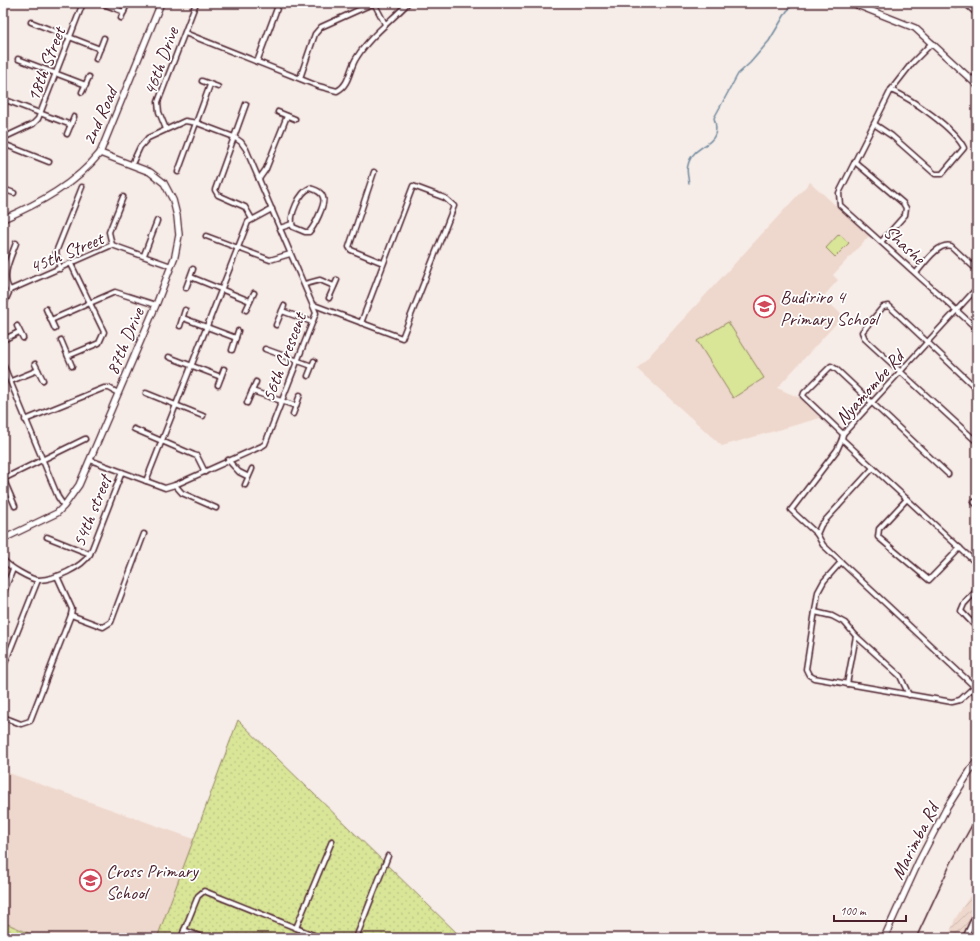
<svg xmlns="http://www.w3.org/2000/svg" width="980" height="941" viewBox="0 0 980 941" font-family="Caveat,sans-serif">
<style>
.built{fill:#eed7cc}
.industrial{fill:url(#industrial-furrows)}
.green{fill:url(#green-dots);stroke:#928262}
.pitch{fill:#d9e698;stroke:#928262}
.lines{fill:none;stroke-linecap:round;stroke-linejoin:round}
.stream{stroke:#70899e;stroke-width:1.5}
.street-casing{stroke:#4a1f2b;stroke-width:7}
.secondary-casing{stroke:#4a1f2b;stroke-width:8}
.street{stroke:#fff;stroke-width:4}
.secondary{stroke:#fff;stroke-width:5.5}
.rail{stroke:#4a1f2b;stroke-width:1.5}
.labels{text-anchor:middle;stroke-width:3.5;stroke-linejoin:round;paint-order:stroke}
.street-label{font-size:19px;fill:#4a1f2b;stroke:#fff}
.poi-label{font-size:19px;fill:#4a1f2b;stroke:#fff;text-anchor:start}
</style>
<defs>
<pattern id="industrial-furrows" width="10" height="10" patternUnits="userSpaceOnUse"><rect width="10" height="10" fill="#eed7cc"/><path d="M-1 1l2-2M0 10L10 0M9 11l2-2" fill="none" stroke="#ceb8af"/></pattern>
<pattern id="green-dots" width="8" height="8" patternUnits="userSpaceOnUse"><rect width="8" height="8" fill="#d9e698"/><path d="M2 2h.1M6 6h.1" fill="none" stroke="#bcc583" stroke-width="1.8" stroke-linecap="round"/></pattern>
</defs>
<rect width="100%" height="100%" fill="#f7ede8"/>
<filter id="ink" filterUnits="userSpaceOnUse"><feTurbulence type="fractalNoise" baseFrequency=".025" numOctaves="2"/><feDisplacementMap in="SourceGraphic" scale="8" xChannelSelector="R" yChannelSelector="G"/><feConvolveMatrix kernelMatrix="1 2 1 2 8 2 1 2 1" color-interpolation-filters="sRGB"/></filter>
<g filter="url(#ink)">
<g class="built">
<polygon points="810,182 869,236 833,275 838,280 823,297 843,316 777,388 800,398 820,418 722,446 637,369"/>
<polygon points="3,566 10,569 3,587"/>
<polygon points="3,771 194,839 157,938 40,938 3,922"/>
</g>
<polygon class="industrial" points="977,885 977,938 948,938 955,919"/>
<g class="green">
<polygon points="238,720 462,938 157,938"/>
<polygon points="3,922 40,938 3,938"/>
</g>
<g class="pitch">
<polygon points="839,234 849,243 835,257 826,248"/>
<polygon points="728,322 764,378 733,398 697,341"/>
</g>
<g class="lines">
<path class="stream" d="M 689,183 C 688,177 686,171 688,165 C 693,142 724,148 714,118 L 738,74 L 750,63 L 769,41 L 787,11 L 795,3"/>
<defs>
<g id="street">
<polyline points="101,3 124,12"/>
<polyline points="374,3 385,24"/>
<polyline points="965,3 977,14"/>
<polyline points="956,5 958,3"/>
<polyline points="121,18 127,4"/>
<polyline points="31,22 100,49"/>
<path d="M 185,33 L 318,86 L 337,91 C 350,85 349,68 357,57 C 370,36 391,21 408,3"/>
<polyline points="932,43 912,63 891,90 839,193 840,205 977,329"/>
<polyline points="18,59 86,85"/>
<polyline points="96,59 104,38"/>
<polyline points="257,62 279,3"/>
<polyline points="300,78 315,34 321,27 374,3"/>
<polyline points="972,80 977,75"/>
<polyline points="202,81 218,87"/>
<polyline points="82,92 89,77"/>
<polyline points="3,99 71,125"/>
<polyline points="246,104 215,190 218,195 245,207 252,219"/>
<polyline points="278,112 295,119"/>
<path d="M 874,124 L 892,136 L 935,174 L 942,174 L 964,148 C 954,128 912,99 891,90"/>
<polyline points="166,129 159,112 158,102 196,3"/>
<polyline points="67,134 74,117"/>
<polyline points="3,138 33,124 38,119 83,3"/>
<polyline points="3,140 6,145 49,162"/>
<polyline points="855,162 903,203 906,208 905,215 881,242"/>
<polyline points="178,172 210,85"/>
<polyline points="374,172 349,247 351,250 383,263"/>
<polyline points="259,179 266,169 287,116"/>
<path d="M 310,188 C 315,190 321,191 323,197 C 326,204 314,227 309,232 L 305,232 L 293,227 C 288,216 300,192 310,188 Z"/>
<polyline points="3,189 14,193"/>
<polyline points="977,209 977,214"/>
<polyline points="280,228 292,224"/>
<polyline points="206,236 270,260 290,254"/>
<polyline points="112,245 109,232 123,197"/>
<polyline points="144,255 157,221"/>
<polyline points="60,269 56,252 82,187"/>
<path d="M 916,273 C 924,264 938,242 951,246 L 977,270"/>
<polyline points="191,277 250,301"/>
<polyline points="305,284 320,280 334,286"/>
<polyline points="186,288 193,269"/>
<polyline points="977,288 843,434 842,439 977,564"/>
<path d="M 10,290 C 0,277 11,257 16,243"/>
<polyline points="329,298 337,280"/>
<polyline points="314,305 402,338 454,206 445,198 413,186 361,323"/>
<polyline points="3,306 10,290 112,245 171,266"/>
<polyline points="46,309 55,329"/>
<polyline points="246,310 254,293"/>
<polyline points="282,311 312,322"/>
<polyline points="183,318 236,338"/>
<polyline points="51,320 115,292 156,305"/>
<polyline points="276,325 284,306"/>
<polyline points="17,326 23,338"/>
<polyline points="180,326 185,310"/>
<polyline points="3,340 19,332"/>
<polyline points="61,340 72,366"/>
<polyline points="265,349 312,366"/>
<polyline points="232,350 238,331"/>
<polyline points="68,356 99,343 104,332 71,264"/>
<polyline points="169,357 221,377"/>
<polyline points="3,364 58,497 64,506"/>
<polyline points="35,364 43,380"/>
<polyline points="308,376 314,361"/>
<polyline points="11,381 38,370"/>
<polyline points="218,385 224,369"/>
<polyline points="977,389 889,306 883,307 862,332 865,339 977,442"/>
<polyline points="252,391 296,406"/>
<polyline points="146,393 203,416"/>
<polyline points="247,403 256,382"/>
<polyline points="293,414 300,395"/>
<polyline points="25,420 104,388 109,388 118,393"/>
<polyline points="134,429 194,455 197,456 205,472"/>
<polyline points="843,434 803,396 804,393 831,366 836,369 948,474"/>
<polyline points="90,460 165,488 175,485 262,446 265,444 316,313 246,149 241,142 234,137 197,123 185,121 148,138 140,147 132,164"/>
<polyline points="228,460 239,472 247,476"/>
<polyline points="873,468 821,525 817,534 823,545 977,689"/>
<polyline points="3,478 15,506"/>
<polyline points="3,479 85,439"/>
<polyline points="146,481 248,222 272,209"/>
<polyline points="175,485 182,493 216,508"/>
<polyline points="245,485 252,469"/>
<polyline points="907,499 879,529 878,537 929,580 960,548"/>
<polyline points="974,502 977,505"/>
<polyline points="817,534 791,510 837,450 842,439"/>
<polyline points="47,537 90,554"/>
<path d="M 3,559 C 7,566 31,580 39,580 C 56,579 81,568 90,554 L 122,472"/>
<polyline points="841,562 824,581 818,592 806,669 809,675 814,678 952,702 960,700 974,687"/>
<polyline points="977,590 964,604 961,611 977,628"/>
<polyline points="3,594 13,569"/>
<polyline points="815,612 832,616 845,623 856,636 900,676 909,695"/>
<polyline points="71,615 103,627 111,622 144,534"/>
<polyline points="3,668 38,580"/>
<polyline points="847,684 856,636"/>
<polyline points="3,717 21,724 30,721 71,615 72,609 57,576"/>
<polyline points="296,928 332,841"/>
<polyline points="184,930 204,938"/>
<polyline points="181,938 198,896 204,891 321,938"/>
<polyline points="356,938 388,856"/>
<polyline points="965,938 977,912"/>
</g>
<g id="secondary">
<polyline points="852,3 915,28 977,85"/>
<path d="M 3,219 C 40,203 75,184 100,153 L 161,3"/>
<polyline points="3,539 57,513 64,506 79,485 156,305 175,256 179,235 177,216 173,200 164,183 150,172 100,153"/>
<polyline points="884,938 919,861 946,809 977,760"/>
</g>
</defs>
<use href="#street" class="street-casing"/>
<use href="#secondary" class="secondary-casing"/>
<use href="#street" class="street"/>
<use href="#secondary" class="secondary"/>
<polyline class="rail" points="916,938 951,863 977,816"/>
</g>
</g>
<defs>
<symbol id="school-ring" viewBox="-11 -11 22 22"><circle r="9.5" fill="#fff" stroke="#d1495b" stroke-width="1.5"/><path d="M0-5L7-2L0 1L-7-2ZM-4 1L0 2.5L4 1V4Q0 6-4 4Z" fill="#d1495b"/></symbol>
</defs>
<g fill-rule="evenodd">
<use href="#school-ring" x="752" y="294" width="25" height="25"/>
<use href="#school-ring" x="78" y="868" width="25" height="25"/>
</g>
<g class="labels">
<g class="street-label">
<text transform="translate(160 61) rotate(-70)" y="7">46th Drive</text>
<text transform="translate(45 64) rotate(-69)" y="7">18th Street</text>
<text transform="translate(99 116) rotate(-66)" y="7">2nd Road</text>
<text transform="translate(905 244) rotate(42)" y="7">Shashe</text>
<text transform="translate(66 252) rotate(-23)" y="7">45th Street</text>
<text transform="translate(124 341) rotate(-67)" y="7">87th Drive</text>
<text transform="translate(283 357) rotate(-69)" y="7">56th Crescent</text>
<text transform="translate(869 387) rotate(-48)" y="7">Nyamombe Rd</text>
<text transform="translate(91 511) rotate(-68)" y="7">54th street</text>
<text transform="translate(914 841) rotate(-63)" y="7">Marimba Rd</text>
</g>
<g class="poi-label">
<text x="780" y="303">Budiriro 4<tspan x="780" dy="22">Primary School</tspan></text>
<text x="106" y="877">Cross Primary<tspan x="106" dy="22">School</tspan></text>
</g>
</g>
<rect width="980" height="941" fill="none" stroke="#fff" stroke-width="16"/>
<rect x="8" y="8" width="964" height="925" fill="none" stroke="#4a1f2b" stroke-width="1.5" filter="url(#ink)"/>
<path d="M834 915v6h72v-6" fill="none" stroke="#4a1f2b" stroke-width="2"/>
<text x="840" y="915" font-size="12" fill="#4a1f2b" stroke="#ffffff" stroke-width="3" paint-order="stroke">100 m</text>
</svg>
